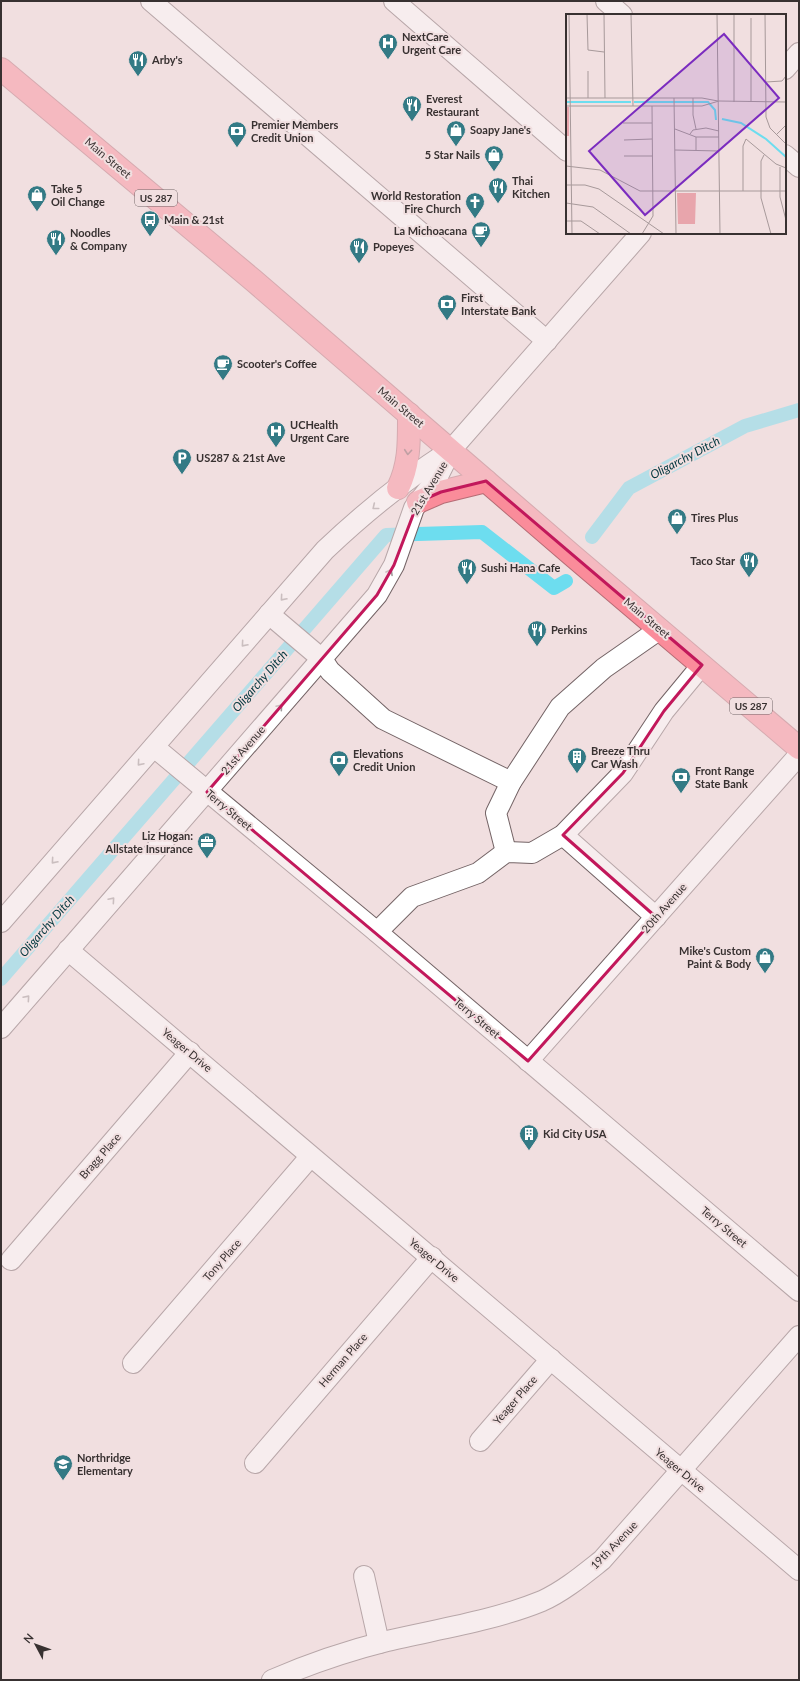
<svg xmlns="http://www.w3.org/2000/svg" width="800" height="1681" viewBox="0 0 800 1681" font-family="Lato,sans-serif">
<style>
.lines{fill:none;stroke-linecap:round;stroke-linejoin:round}
.canal{stroke:#6dddef;stroke-width:14}
.minor-casing{stroke:#736365;stroke-width:22}
.highway-casing{stroke:#b66c75;stroke-width:24}
.minor{stroke:#fff;stroke-width:20}
.highway{stroke:#fa8c9a;stroke-width:22}
.oneway{stroke:#86555b}
.oneway2{stroke:#9c9898}
.marked{fill:none;stroke:#c2185b;stroke-width:3;stroke-linejoin:round}
.labels{text-anchor:middle;stroke-width:4;stroke-linejoin:round;paint-order:stroke}
.shield{fill:#f1dfe0;stroke:#706566;stroke-width:1}
.shield-label{font-size:10px;font-weight:bold;fill:#383131}
.poi-label{font-size:11px;font-weight:bold;fill:#383131;stroke:#f1dfe0;text-anchor:start}
.street-label{font-size:11px;fill:#383131;stroke:#f1dfe0}
.water-label{font-size:12px;font-style:italic;fill:#00363e;stroke:#f1dfe0}
.inset-river{fill:none;stroke:#6dddef;stroke-width:2}
.inset-road{fill:none;stroke:#a7999a;stroke-width:1}
.view{fill:#7b2cbf;fill-opacity:0.15;stroke:#7b2cbf;stroke-width:2}
.inset-edge{fill:none;stroke:#383131;stroke-width:2}
</style>
<rect width="100%" height="100%" fill="#f1dfe0"/>
<g class="lines">
<g class="canal">
<polyline points="592,537 629,488 745,426 799,410"/>
<polyline points="1,979 386,535 482,532 554,588 566,581"/>
</g>
<defs>
<g id="minor">
<polyline points="151,1 547,341"/>
<polyline points="394,1 567,151"/>
<polyline points="606,1 622,15"/>
<polyline points="785,69 799,53"/>
<polyline points="785,155 799,167"/>
<polyline points="269,614 322,659 330,671 383,719 511,782"/>
<polyline points="154,747 377,932 799,1291"/>
<polyline points="563,835 656,917"/>
<polyline points="506,852 496,813 511,782 560,707 604,668 660,629"/>
<path d="M 1,922 L 325,550 C 364,513 406,479 451,450"/>
<polyline points="377,932 412,897 478,873 506,852 532,853 563,835 623,773 664,711 702,665"/>
<polyline points="68,950 799,1570"/>
<polyline points="1,1028 377,595 394,565 414,508 437,478 451,450 641,233"/>
<polyline points="528,1061 799,755"/>
<polyline points="11,1260 190,1052"/>
<polyline points="133,1363 310,1157"/>
<polyline points="480,1441 551,1359"/>
<polyline points="255,1463 432,1257"/>
<polyline points="364,1576 379,1643"/>
<path d="M 272,1680 C 309,1664 347,1651 387,1641 C 438,1629 493,1621 542,1601 C 564,1591 583,1575 602,1560 L 799,1336"/>
</g>
<g id="highway">
<polyline points="1,69 253,280 573,556 799,748"/>
<path d="M 398,488 C 410,464 409,440 409,414"/>
<polyline points="418,502 441,492 486,481"/>
</g>
</defs>
<use href="#minor" class="minor-casing"/>
<use href="#highway" class="highway-casing"/>
<use href="#minor" class="minor"/>
<use href="#highway" class="highway"/>
</g>
<defs><path id="oneway-chevron" d="M-2-3.5L2.5 0L-2 3.5" fill="none" stroke-width="1.6" stroke-linecap="round" stroke-linejoin="round"/></defs>
<use class="oneway" href="#oneway-chevron" transform="translate(408 452) rotate(95)"/>
<g class="oneway2">
<use href="#oneway-chevron" transform="translate(375 507) rotate(141)"/>
<use href="#oneway-chevron" transform="translate(390 572) rotate(-61)"/>
<use href="#oneway-chevron" transform="translate(283 598) rotate(131)"/>
<use href="#oneway-chevron" transform="translate(244 644) rotate(131)"/>
<use href="#oneway-chevron" transform="translate(280 707) rotate(-49)"/>
<use href="#oneway-chevron" transform="translate(140 763) rotate(131)"/>
<use href="#oneway-chevron" transform="translate(54 861) rotate(131)"/>
<use href="#oneway-chevron" transform="translate(112 900) rotate(-49)"/>
<use href="#oneway-chevron" transform="translate(27 998) rotate(-49)"/>
</g>
<path d="M0 0H800V1681H0ZM 486,481 L 702,665 L 664,711 L 623,773 L 563,835 L 656,917 L 528,1061 L 207,792 L 377,595 L 394,565 L 418,502 L 441,492 Z" fill="#f1dfe0" fill-opacity=".55" fill-rule="evenodd"/>
<path class="marked" d="M 486,481 L 702,665 L 664,711 L 623,773 L 563,835 L 656,917 L 528,1061 L 207,792 L 377,595 L 394,565 L 418,502 L 441,492 Z"/>
<defs>
<symbol id="hospital-pin" viewBox="-11 -11 22 30"><path d="M0 17L-7.5 6A9.5 9.5 0 1 1 7.5 6Z" fill="#337a85" stroke="#f1dfe0"/><path d="M-5-5h3v3.5h4V-5h3V5h-3V1.5h-4V5h-3Z" fill="#fff"/></symbol>
<symbol id="restaurant-pin" viewBox="-11 -11 22 30"><path d="M0 17L-7.5 6A9.5 9.5 0 1 1 7.5 6Z" fill="#337a85" stroke="#f1dfe0"/><path d="M-5-6h1v4h1v-4h1v4h1v-4h1v5L-1.5 .5V6h-2V.5L-5-1ZM5-6V6H3V1.5H1.5Q1.5-4 5-6Z" fill="#fff"/></symbol>
<symbol id="shop-pin" viewBox="-11 -11 22 30"><path d="M0 17L-7.5 6A9.5 9.5 0 1 1 7.5 6Z" fill="#337a85" stroke="#f1dfe0"/><path d="M-5-2.5h2.3a2.7 3.5 0 0 1 5.4 0H5L5.5 6h-11ZM-1.5-2.5h3a1.5 2.3 0 0 0-3 0Z" fill="#fff"/></symbol>
<symbol id="bank-pin" viewBox="-11 -11 22 30"><path d="M0 17L-7.5 6A9.5 9.5 0 1 1 7.5 6Z" fill="#337a85" stroke="#f1dfe0"/><path d="M-6-4H6V4H-6ZM0-2.3a2.3 2.3 0 1 0 0 4.6a2.3 2.3 0 1 0 0-4.6Z" fill="#fff"/></symbol>
<symbol id="church-pin" viewBox="-11 -11 22 30"><path d="M0 17L-7.5 6A9.5 9.5 0 1 1 7.5 6Z" fill="#337a85" stroke="#f1dfe0"/><path d="M-1.2-6h2.4v3.5h3.3v2.4h-3.3V6h-2.4V-.1h-3.3v-2.4h3.3Z" fill="#fff"/></symbol>
<symbol id="bus-pin" viewBox="-11 -11 22 30"><path d="M0 17L-7.5 6A9.5 9.5 0 1 1 7.5 6Z" fill="#337a85" stroke="#f1dfe0"/><path d="M-5-6H5V4H4V6H2V4H-2V6H-4V4H-5ZM-3.5-4V0h7V-4ZM-3.5 1.2v1.5H-2V1.2ZM2 1.2v1.5H3.5V1.2Z" fill="#fff"/></symbol>
<symbol id="cafe-pin" viewBox="-11 -11 22 30"><path d="M0 17L-7.5 6A9.5 9.5 0 1 1 7.5 6Z" fill="#337a85" stroke="#f1dfe0"/><path d="M-5.5-4.5H6V0H3Q3 3.5 0 3.5H-2.5Q-5.5 3.5-5.5 0ZM3-3.2v2h1.7v-2ZM-6 4.5H4V6H-6Z" fill="#fff"/></symbol>
<symbol id="parking-pin" viewBox="-11 -11 22 30"><path d="M0 17L-7.5 6A9.5 9.5 0 1 1 7.5 6Z" fill="#337a85" stroke="#f1dfe0"/><path d="M-3.5-5.5H1a3.5 3.5 0 0 1 0 7H-1V5.5H-3.5ZM-1-3.4V-.6H.8a1.4 1.4 0 0 0 0-2.8Z" fill="#fff"/></symbol>
<symbol id="building-pin" viewBox="-11 -11 22 30"><path d="M0 17L-7.5 6A9.5 9.5 0 1 1 7.5 6Z" fill="#337a85" stroke="#f1dfe0"/><path d="M-4-6H4V6H1V3H-1V6H-4ZM-2.5-4.3h1.7v1.8h-1.7ZM.8-4.3h1.7v1.8H.8ZM-2.5-1h1.7V.8h-1.7ZM.8-1h1.7V.8H.8Z" fill="#fff"/></symbol>
<symbol id="office-pin" viewBox="-11 -11 22 30"><path d="M0 17L-7.5 6A9.5 9.5 0 1 1 7.5 6Z" fill="#337a85" stroke="#f1dfe0"/><path d="M-6-3h4V-5.5h4V-3h4V5H-6ZM-1-4.5V-3h2v-1.5ZM-6 0V1H6V0Z" fill="#fff"/></symbol>
<symbol id="school-pin" viewBox="-11 -11 22 30"><path d="M0 17L-7.5 6A9.5 9.5 0 1 1 7.5 6Z" fill="#337a85" stroke="#f1dfe0"/><path d="M0-5L7-2L0 1L-7-2ZM-4 1L0 2.5L4 1V4Q0 6-4 4Z" fill="#fff"/></symbol>
</defs>
<g fill-rule="evenodd">
<use href="#hospital-pin" x="377" y="32" width="22" height="30"/>
<use href="#restaurant-pin" x="127" y="49" width="22" height="30"/>
<use href="#restaurant-pin" x="401" y="94" width="22" height="30"/>
<use href="#shop-pin" x="445" y="119" width="22" height="30"/>
<use href="#bank-pin" x="226" y="120" width="22" height="30"/>
<use href="#shop-pin" x="483" y="144" width="22" height="30"/>
<use href="#restaurant-pin" x="487" y="176" width="22" height="30"/>
<use href="#shop-pin" x="26" y="184" width="22" height="30"/>
<use href="#church-pin" x="464" y="191" width="22" height="30"/>
<use href="#bus-pin" x="139" y="209" width="22" height="30"/>
<use href="#cafe-pin" x="470" y="220" width="22" height="30"/>
<use href="#restaurant-pin" x="45" y="228" width="22" height="30"/>
<use href="#restaurant-pin" x="348" y="236" width="22" height="30"/>
<use href="#bank-pin" x="436" y="293" width="22" height="30"/>
<use href="#cafe-pin" x="212" y="353" width="22" height="30"/>
<use href="#hospital-pin" x="265" y="420" width="22" height="30"/>
<use href="#parking-pin" x="171" y="447" width="22" height="30"/>
<use href="#shop-pin" x="666" y="507" width="22" height="30"/>
<use href="#restaurant-pin" x="738" y="550" width="22" height="30"/>
<use href="#restaurant-pin" x="456" y="557" width="22" height="30"/>
<use href="#restaurant-pin" x="526" y="619" width="22" height="30"/>
<use href="#building-pin" x="566" y="746" width="22" height="30"/>
<use href="#bank-pin" x="328" y="749" width="22" height="30"/>
<use href="#bank-pin" x="670" y="766" width="22" height="30"/>
<use href="#office-pin" x="196" y="831" width="22" height="30"/>
<use href="#shop-pin" x="754" y="946" width="22" height="30"/>
<use href="#building-pin" x="518" y="1123" width="22" height="30"/>
<use href="#school-pin" x="52" y="1453" width="22" height="30"/>
</g>
<g class="labels">
<g class="shield">
<rect x="135" y="190" width="42" height="16" rx="3"/>
<rect x="730" y="698" width="42" height="16" rx="3"/>
</g>
<g class="shield-label">
<text x="156" y="202">US 287</text>
<text x="751" y="710">US 287</text>
</g>
<g class="poi-label">
<text x="402" y="41">NextCare<tspan x="402" dy="13">Urgent Care</tspan></text>
<text x="152" y="64">Arby's</text>
<text x="426" y="103">Everest<tspan x="426" dy="13">Restaurant</tspan></text>
<text x="251" y="129">Premier Members<tspan x="251" dy="13">Credit Union</tspan></text>
<text x="470" y="134">Soapy Jane's</text>
<text x="480" y="159" text-anchor="end">5 Star Nails</text>
<text x="512" y="185">Thai<tspan x="512" dy="13">Kitchen</tspan></text>
<text x="51" y="193">Take 5<tspan x="51" dy="13">Oil Change</tspan></text>
<text x="461" y="200" text-anchor="end">World Restoration<tspan x="461" dy="13">Fire Church</tspan></text>
<text x="164" y="224">Main &amp; 21st</text>
<text x="467" y="235" text-anchor="end">La Michoacana</text>
<text x="70" y="237">Noodles<tspan x="70" dy="13">&amp; Company</tspan></text>
<text x="373" y="251">Popeyes</text>
<text x="461" y="302">First<tspan x="461" dy="13">Interstate Bank</tspan></text>
<text x="237" y="368">Scooter's Coffee</text>
<text x="290" y="429">UCHealth<tspan x="290" dy="13">Urgent Care</tspan></text>
<text x="196" y="462">US287 &amp; 21st Ave</text>
<text x="691" y="522">Tires Plus</text>
<text x="735" y="565" text-anchor="end">Taco Star</text>
<text x="481" y="572">Sushi Hana Cafe</text>
<text x="551" y="634">Perkins</text>
<text x="591" y="755">Breeze Thru<tspan x="591" dy="13">Car Wash</tspan></text>
<text x="353" y="758">Elevations<tspan x="353" dy="13">Credit Union</tspan></text>
<text x="695" y="775">Front Range<tspan x="695" dy="13">State Bank</tspan></text>
<text x="193" y="840" text-anchor="end">Liz Hogan:<tspan x="193" dy="13">Allstate Insurance</tspan></text>
<text x="751" y="955" text-anchor="end">Mike's Custom<tspan x="751" dy="13">Paint &amp; Body</tspan></text>
<text x="543" y="1138">Kid City USA</text>
<text x="77" y="1462">Northridge<tspan x="77" dy="13">Elementary</tspan></text>
</g>
<g class="street-label">
<text transform="translate(108 158) rotate(40)" y="4">Main Street</text>
<text transform="translate(401 407) rotate(40)" y="4">Main Street</text>
<text transform="translate(429 488) rotate(-59)" y="4">21st Avenue</text>
<text transform="translate(647 618) rotate(40)" y="4">Main Street</text>
<text transform="translate(243 750) rotate(-49)" y="4">21st Avenue</text>
<text transform="translate(229 810) rotate(40)" y="4">Terry Street</text>
<text transform="translate(664 908) rotate(-49)" y="4">20th Avenue</text>
<text transform="translate(477 1018) rotate(40)" y="4">Terry Street</text>
<text transform="translate(187 1050) rotate(40)" y="4">Yeager Drive</text>
<text transform="translate(100 1156) rotate(-49)" y="4">Bragg Place</text>
<text transform="translate(724 1227) rotate(40)" y="4">Terry Street</text>
<text transform="translate(222 1260) rotate(-49)" y="4">Tony Place</text>
<text transform="translate(434 1260) rotate(40)" y="4">Yeager Drive</text>
<text transform="translate(343 1360) rotate(-49)" y="4">Herman Place</text>
<text transform="translate(515 1400) rotate(-49)" y="4">Yeager Place</text>
<text transform="translate(680 1470) rotate(40)" y="4">Yeager Drive</text>
<text transform="translate(614 1545) rotate(-46)" y="4">19th Avenue</text>
</g>
<g class="water-label">
<text transform="translate(685 458) rotate(-28)" y="4">Oligarchy Ditch</text>
<text transform="translate(260 681) rotate(-49)" y="4">Oligarchy Ditch</text>
<text transform="translate(47 926) rotate(-49)" y="4">Oligarchy Ditch</text>
</g>
</g>
<g transform="translate(566 14)">
<rect width="220" height="220" fill="#f1dfe0"/>
<path d="M 0,93 L 3,93 L 3,122 L 0,122 ZM 111,179 L 130,179 L 129,210 L 112,210 Z" fill="#e8a5ac"/>
<path class="inset-river" d="M 0,88 L 65,88M 68,88 L 142,88 L 149,96 L 150,106M 156,105 L 175,109 L 200,125 L 220,143"/>
<path class="inset-road" d="M 3,0 L 6,220M 21,0 L 22,36 L 38,38M 38,0 L 39,84M 65,0 L 67,92M 151,0 L 154,220M 168,0 L 168,88M 199,0 L 200,103 L 204,114 L 220,130M 22,57 L 22,84M 200,68 L 216,67 L 220,62M 0,84 L 136,84 L 152,87M 108,84 L 110,220M 127,84 L 127,101 L 130,115M 185,88 L 185,4M 0,92 L 136,92 L 153,87 L 220,88M 57,109 L 86,109M 109,115 L 130,123 L 153,123M 124,120 L 127,116 L 140,114 L 153,117M 210,121 L 220,111M 58,126 L 86,125M 109,136 L 153,137M 130,136 L 130,123M 198,141 L 195,147 L 195,184 L 205,220M 58,142 L 87,142M 0,152 L 34,156 L 74,177 L 220,177M 214,153 L 214,183 L 220,206M 0,171 L 19,171 L 33,175 L 98,220M 177,177 L 177,132 L 180,125 L 210,150 L 220,154M 0,189 L 27,193 L 65,220M 0,207 L 15,207 L 34,220M 76,220 L 87,202 L 86,92"/>
<path class="view" d="M 158,20 L 213,84 L 79,201 L 23,137 Z"/>
<rect width="220" height="220" class="inset-edge"/>
</g>
<rect width="800" height="1681" fill="none" stroke="#383131" stroke-width="4"/>
<g transform="translate(36 1645) rotate(311)" stroke="#f1dfe0" stroke-width="3" paint-order="stroke">
<path d="M0-3L7 15L0 10L-7 15Z" fill="#383131"/>
<text y="-6" font-size="11" font-weight="bold" text-anchor="middle" fill="#383131">N</text>
</g>
</svg>
